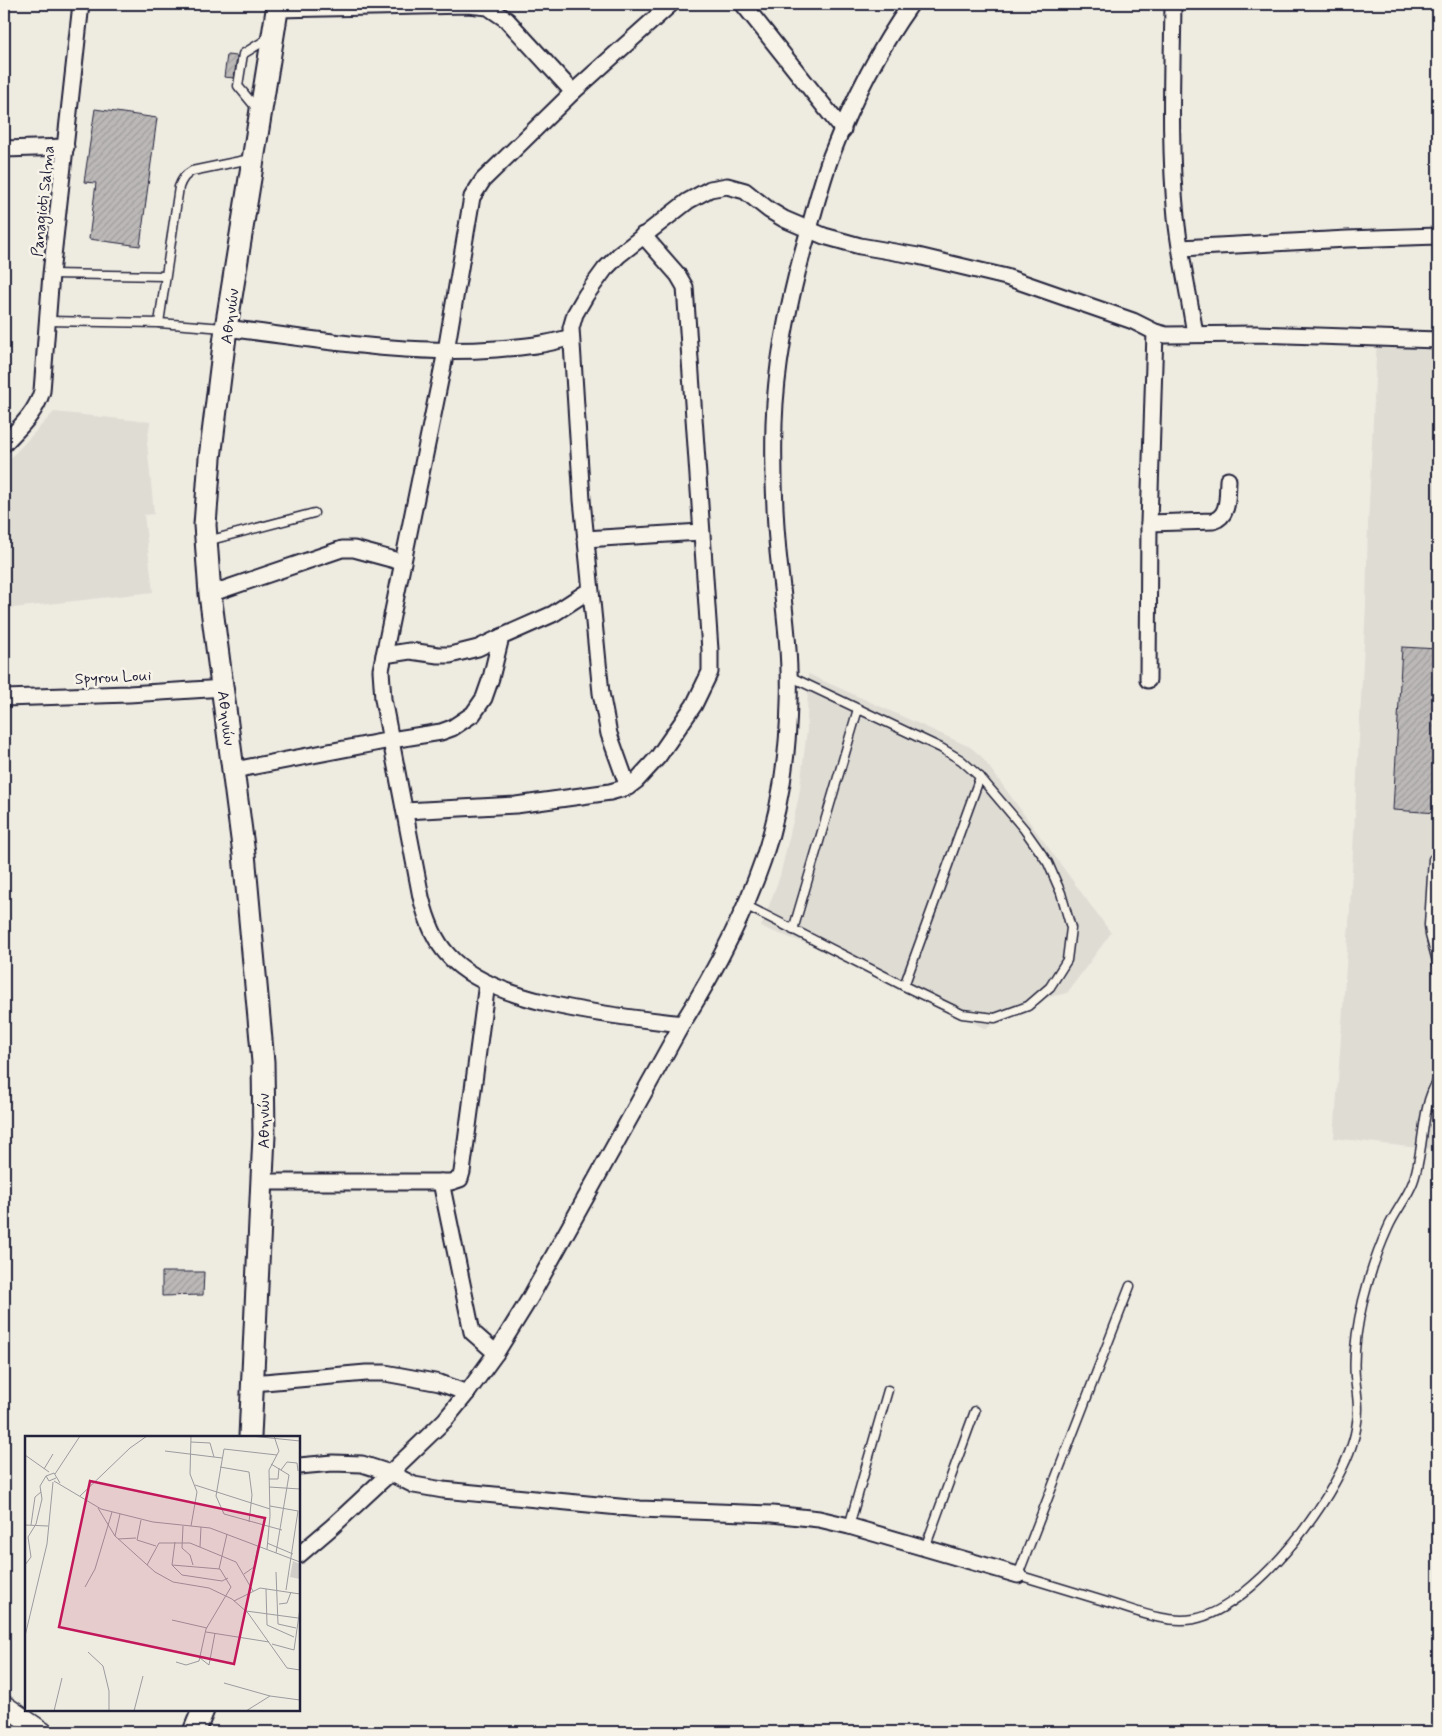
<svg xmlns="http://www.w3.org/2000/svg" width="1442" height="1736" viewBox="0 0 1442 1736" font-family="Mynerve,sans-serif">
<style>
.built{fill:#dfdcd4}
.building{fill:url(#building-hatch);stroke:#22223b}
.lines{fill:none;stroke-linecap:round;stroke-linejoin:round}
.service-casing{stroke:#22223b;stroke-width:11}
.minor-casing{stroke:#22223b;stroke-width:19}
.tertiary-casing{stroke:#22223b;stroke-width:22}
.secondary-casing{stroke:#22223b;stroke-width:25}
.service{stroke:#f7f3e8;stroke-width:8}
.minor{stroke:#f7f3e8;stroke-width:15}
.tertiary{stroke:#f7f3e8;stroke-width:19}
.secondary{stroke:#f7f3e8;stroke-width:21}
.labels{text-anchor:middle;stroke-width:5;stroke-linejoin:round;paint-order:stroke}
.street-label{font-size:16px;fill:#22223b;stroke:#f7f3e8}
.inset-road{fill:none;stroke:#9c9b9f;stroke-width:1}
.view{fill:#c2185b;fill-opacity:0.15;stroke:#c2185b;stroke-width:2.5}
.inset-edge{fill:none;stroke:#22223b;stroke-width:2.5}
</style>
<defs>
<pattern id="building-hatch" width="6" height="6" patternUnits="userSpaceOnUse" patternTransform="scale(1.25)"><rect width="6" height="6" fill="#bbb8b7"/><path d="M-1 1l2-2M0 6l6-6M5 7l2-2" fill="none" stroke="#a09e9e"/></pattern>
</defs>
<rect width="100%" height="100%" fill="#eeebe1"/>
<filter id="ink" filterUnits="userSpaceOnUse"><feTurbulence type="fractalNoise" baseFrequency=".02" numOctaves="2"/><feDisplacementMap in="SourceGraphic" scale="10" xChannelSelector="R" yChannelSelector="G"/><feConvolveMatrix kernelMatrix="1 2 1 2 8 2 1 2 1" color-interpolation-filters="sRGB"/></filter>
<g filter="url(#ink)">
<g class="built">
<polygon points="1377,337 1438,339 1438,1149 1418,1148 1334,1138 1350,909 1366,605 1368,526"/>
<polygon points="54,412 150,422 147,443 154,514 144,515 153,592 4,609 4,465"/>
<polygon points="808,674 970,747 981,756 1111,933 1067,993 1036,1000 985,1029 889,974 761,927 780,876 799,796 807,730"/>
</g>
<g class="building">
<polygon points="227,55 237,56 234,78 224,77"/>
<polygon points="95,109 157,118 140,246 89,239 96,183 84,182"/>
<polygon points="1402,647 1438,649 1438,813 1393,810"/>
<polygon points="162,1272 204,1272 203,1295 162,1296"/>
</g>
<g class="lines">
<defs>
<g id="service">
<polyline points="257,109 238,86 243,54 269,38"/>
<polyline points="51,274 165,276"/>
<polyline points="47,321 159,323 224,328"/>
<path d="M 159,323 L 179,187 C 182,179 185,175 192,171 L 250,159"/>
<polyline points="207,541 314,513"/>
<polyline points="1433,859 1429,925 1430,935 1438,965"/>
<polyline points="745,905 904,986 962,1014 995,1018 1028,1006 1050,987 1067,960 1071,928 1061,893 1048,863 1024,829 980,777 961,760 941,748 789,676"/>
<polyline points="793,930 858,709"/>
<polyline points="904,986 980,777"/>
<path d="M 1130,1286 L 1018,1575 C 1048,1584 1078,1593 1107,1602 C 1134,1610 1165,1624 1194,1619 C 1255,1608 1346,1488 1356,1429 C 1360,1408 1357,1397 1355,1377 C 1353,1351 1357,1326 1363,1301 C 1369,1277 1378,1250 1388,1228 C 1395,1212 1407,1198 1413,1182 C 1425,1150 1420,1108 1438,1080"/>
<polyline points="849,1526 888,1390"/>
<polyline points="925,1548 975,1411"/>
</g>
<g id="minor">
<path d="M 671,4 L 573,92 L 483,180 L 472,197 L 446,351 L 381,670 L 383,699 L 421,897 C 426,918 433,939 448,955 C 493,1006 617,1016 682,1024"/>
<polyline points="743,4 843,130"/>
<path d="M 1173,4 C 1172,75 1169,146 1176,217 C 1180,256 1189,295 1195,334"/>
<polyline points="277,9 468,5 488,7 507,20 573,92"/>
<polyline points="4,149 66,147"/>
<polyline points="1181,248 1347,239 1438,236"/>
<path d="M 226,328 C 316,339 406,356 496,349 C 522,347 546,345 571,337"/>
<path d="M 4,444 C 19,428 36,413 42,391 L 51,274 L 81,4"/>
<path d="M 1149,523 L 1213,521 C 1230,516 1227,495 1228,480"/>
<polyline points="585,539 701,532"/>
<polyline points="210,594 342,549 354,549 402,562"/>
<polyline points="384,655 410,651 438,655 450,655 478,648 501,637"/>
<polyline points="1148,680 1149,523 1155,332"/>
<polyline points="4,698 129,694 224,688"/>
<polyline points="234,770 391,740 441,732 452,728 473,714 484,698 491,678 501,637 553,614 590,590"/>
<polyline points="628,787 609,734 601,693 582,500 571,328 575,314 586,295 605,269 619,255 688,201 710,189 727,186 745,191 769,210 784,219 824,236 860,246 918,256 1006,277 1133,321 1155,332 1166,335 1257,334 1438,340"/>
<polyline points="405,811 516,805 610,792 628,787 636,781 658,757 694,705 710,672 710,650 685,287 678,275 643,235"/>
<polyline points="262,1182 451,1182 460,1179 462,1172 487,983"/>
<polyline points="441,1182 472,1332 496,1353"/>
<polyline points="253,1383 366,1373 385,1373 440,1383 467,1393"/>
<polyline points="299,1466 333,1463 362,1464 390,1473 414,1485 443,1490 640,1509 772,1514 819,1519 849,1526 1018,1575"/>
<path d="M 299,1555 L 333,1526 L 390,1473 L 445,1420 L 467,1393 L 496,1353 L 530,1298 L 682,1024 C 714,973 743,918 763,860 C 780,811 788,754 789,702 C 791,652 783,601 778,552 C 774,509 773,466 774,423 C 776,358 790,295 808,233 C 815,207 822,181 831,156 C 852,102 878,50 911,4"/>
</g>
<polyline id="tertiary" points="4,1705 43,1732"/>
<g id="secondary">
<polyline points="250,1437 264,1135 263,1062 244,854 210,594 205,525 210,458 226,328 278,4"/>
<polyline points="194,1732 203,1710"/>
</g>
</defs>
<use href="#service" class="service-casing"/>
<use href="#minor" class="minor-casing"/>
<use href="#tertiary" class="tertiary-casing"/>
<use href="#secondary" class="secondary-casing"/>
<use href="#service" class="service"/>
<use href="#minor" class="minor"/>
<use href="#tertiary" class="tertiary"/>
<use href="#secondary" class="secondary"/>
</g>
</g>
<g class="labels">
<g class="street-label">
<text transform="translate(42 201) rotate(-84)" y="6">Panagioti Salma</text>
<text transform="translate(229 316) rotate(-82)" y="6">Αθηνών</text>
<text transform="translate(113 676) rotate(-3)" y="6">Spyrou Loui</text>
<text transform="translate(227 718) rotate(83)" y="6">Αθηνών</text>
<text transform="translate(263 1121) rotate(-90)" y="6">Αθηνών</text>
</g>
</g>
<g transform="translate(25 1436)">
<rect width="275" height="275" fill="#eeebe1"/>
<path d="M 268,125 L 275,128 L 275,143 L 265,141 Z" fill="#d1cdc9"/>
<path class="inset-road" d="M 166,0 L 165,38 L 172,56 L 166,90M 226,0 L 275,5M 166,6 L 185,7 L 189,21M 140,15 L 197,22M 0,19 L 24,36M 252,19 L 199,13 L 191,60 L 199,78 L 257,94M 246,28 L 264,39M 195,31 L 224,36 L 227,59 L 224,86M 19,33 L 28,18M 256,34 L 262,26 L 272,27 L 273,35M 30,38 L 55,0M 31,42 L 24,45 L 21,40 L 29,37 L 35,47M 244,43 L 253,43 L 254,32M 29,45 L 76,73 L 128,86 L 185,92 L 275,126M 170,49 L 245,73M 244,51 L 275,53M 55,60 L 105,12 L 122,0M 245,70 L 273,75 L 261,154M 73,72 L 90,100 L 130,136 L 148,146 L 184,152 L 207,163 L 223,177 L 262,232 L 275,234M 116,84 L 112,104 L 131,110M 0,89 L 23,90M 6,89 L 10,61 L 16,56M 158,90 L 157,112 L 165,119 L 168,129M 90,100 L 95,78M 93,103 L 111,102M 150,106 L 147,129 L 157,139 L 197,145 L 203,142M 242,107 L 268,118M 175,111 L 176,91M 242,113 L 245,80 L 244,34 L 254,15 L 249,0M 251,117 L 264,39M 0,129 L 6,121 L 3,101 L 11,88 L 17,63 L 15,50 L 21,40M 122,129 L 134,107 L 165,107 L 211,126 L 228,155M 147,129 L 195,133 L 206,151 L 181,193 L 174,225 L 161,229 L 151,226M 194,133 L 202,98M 251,136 L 253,188 L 271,192M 219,138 L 229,131 L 233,110M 60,151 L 70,133 L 87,76M 241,153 L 242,189 L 269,201M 209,165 L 235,152 L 275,158M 254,168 L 262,167 L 266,156M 221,175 L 273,182M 147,184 L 182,192M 181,196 L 244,206M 0,200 L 22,108 L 28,46M 247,208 L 269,214 L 275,172M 63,216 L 78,230 L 84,255 L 84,275M 175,222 L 184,229 L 190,197M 199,247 L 245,260 L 275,264M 29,275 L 37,242M 109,275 L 118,240M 221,275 L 245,260"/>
<path class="view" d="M 65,45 L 240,82 L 209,228 L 34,191 Z"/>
<rect width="275" height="275" class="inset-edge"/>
</g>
<rect width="1442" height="1736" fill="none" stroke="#f7f3e8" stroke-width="20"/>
<rect x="10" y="10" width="1422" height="1716" fill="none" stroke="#22223b" stroke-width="2" filter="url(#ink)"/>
</svg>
